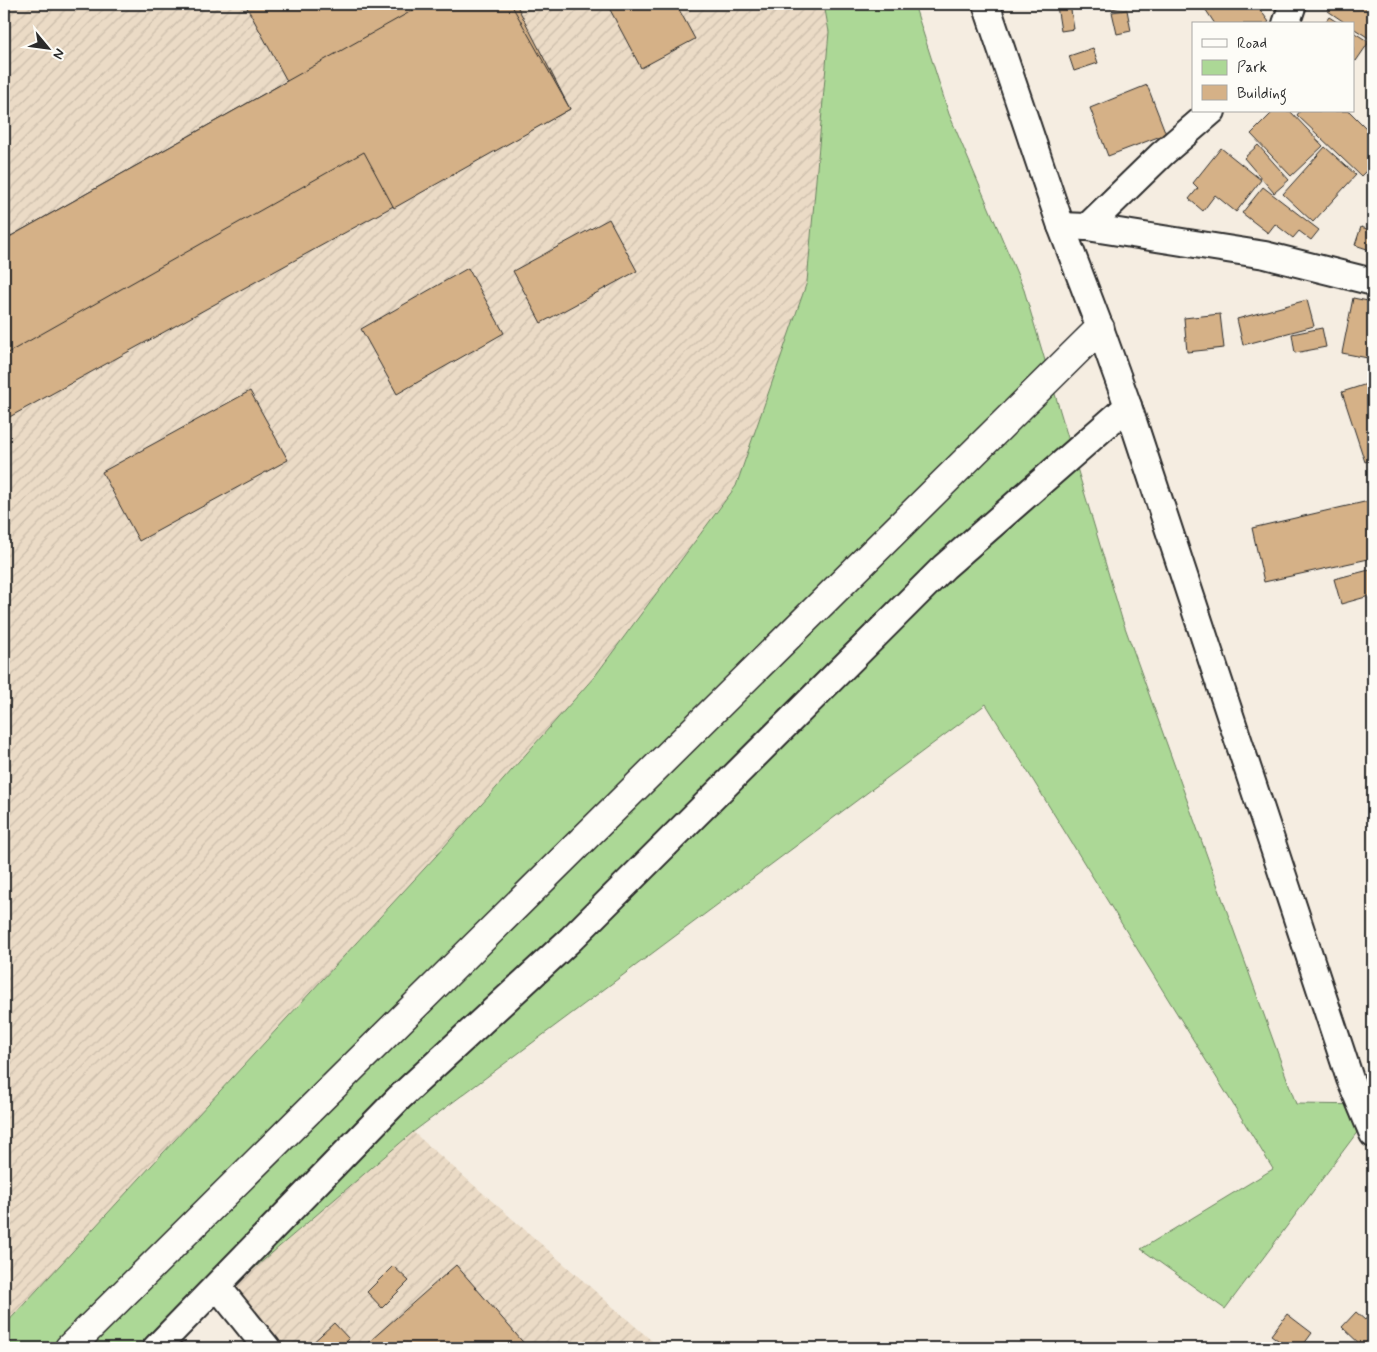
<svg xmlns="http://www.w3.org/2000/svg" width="1377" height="1352" viewBox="0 0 1377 1352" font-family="Mynerve,sans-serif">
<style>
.industrial{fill:url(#industrial-furrows)}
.green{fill:#acd896;stroke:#6c8260}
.building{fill:#d5b187;stroke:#2b2b2b}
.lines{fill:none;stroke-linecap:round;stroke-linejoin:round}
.street-casing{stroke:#2b2b2b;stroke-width:30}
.secondary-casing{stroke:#2b2b2b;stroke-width:31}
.street{stroke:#fdfcf7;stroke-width:26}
.secondary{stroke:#fdfcf7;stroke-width:28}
</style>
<defs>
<pattern id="industrial-furrows" width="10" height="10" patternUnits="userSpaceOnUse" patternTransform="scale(1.25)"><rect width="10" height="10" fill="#ebdbc6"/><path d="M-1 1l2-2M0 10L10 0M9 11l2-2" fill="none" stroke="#cabcaa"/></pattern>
</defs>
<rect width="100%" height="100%" fill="#f5ede1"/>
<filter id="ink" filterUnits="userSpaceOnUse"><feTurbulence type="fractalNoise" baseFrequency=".02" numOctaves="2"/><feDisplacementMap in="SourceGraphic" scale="10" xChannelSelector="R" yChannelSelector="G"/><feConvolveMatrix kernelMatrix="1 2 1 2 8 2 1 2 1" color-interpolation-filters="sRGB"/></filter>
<g filter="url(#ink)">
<g class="industrial">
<polygon points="4,4 824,4 829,32 807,282 736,486 595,676 436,856 4,1326"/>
<polygon points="413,1132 660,1348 274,1348 223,1295"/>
</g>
<polygon class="green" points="824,4 914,4 949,114 1024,290 1122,619 1296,1104 1373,1105 1373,1111 1225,1309 1141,1249 1273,1169 986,704 413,1132 223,1295 170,1348 4,1348 4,1326 436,856 595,676 736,486 807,282 829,32"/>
<g class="building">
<polygon points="245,4 516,4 570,109 4,420 4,240 287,81"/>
<polygon points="424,4 511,4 570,109 394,208 364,152 4,355 4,240"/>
<polygon points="607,4 676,4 695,39 641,68"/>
<polygon points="1070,4 1074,29 1061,31 1057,6"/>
<polygon points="1111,4 1124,4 1125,6 1112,9"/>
<polygon points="1202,4 1256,4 1269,22 1266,24 1215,24"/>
<polygon points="1333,4 1373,4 1373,38 1372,40 1353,28 1353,24 1347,24 1328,11"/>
<polygon points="1127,10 1131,31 1117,34 1112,12"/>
<polygon points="1329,17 1340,24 1324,24"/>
<polygon points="1353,32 1369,42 1356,61 1353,59"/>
<polygon points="1093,48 1098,63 1074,71 1069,56"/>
<polygon points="1147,85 1166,134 1108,156 1090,108"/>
<polygon points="1274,111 1290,111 1323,146 1291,176 1251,134"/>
<polygon points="1300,111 1349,111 1373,135 1373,164 1361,176 1297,115"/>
<polygon points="1258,145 1289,180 1274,193 1244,158"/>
<polygon points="1325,147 1356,175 1313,222 1283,194"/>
<polygon points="1221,148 1261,180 1236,212 1215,195 1203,211 1189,199 1198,188 1193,183"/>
<polygon points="1263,187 1319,230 1311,240 1299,231 1293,238 1275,224 1268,233 1242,213"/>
<polygon points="609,219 637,271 541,323 513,271"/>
<polygon points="1361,227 1373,231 1373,251 1355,245"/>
<polygon points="468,268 504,333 397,394 361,329"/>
<polygon points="1353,298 1373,302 1373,359 1342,353"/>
<polygon points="1307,300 1314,326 1243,345 1237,319"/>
<polygon points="1220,314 1224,348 1187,352 1184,318"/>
<polygon points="1322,328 1326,347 1295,353 1292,334"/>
<polygon points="1373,382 1373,459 1365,462 1342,392"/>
<polygon points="250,391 288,460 139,541 102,472"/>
<polygon points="1373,500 1373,558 1264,582 1252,528"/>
<polygon points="1373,569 1373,595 1341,604 1334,579"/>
<polygon points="456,1265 528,1348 362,1348"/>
<polygon points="393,1266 409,1281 382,1308 367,1292"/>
<polygon points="1356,1312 1365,1320 1368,1316 1373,1320 1373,1348 1364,1348 1342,1327"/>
<polygon points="1287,1314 1312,1333 1301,1348 1289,1348 1271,1335"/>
<polygon points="334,1323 349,1339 340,1348 311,1348 309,1346"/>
</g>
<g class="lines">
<defs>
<g id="street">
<polyline points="986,4 1061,226 1100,328 1128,406 1350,1079 1373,1134"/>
<polyline points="1286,24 1293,4"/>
<polyline points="1061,226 1087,227 1265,255 1373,282"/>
<polyline points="1087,227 1162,154 1212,111"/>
<polyline points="217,1286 267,1348"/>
<polyline points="156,1348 399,1098 571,939 944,567 1128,406"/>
</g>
<polyline id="secondary" points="69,1348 1100,328"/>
</defs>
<use href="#street" class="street-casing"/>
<use href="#secondary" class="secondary-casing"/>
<use href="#street" class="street"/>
<use href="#secondary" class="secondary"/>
</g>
</g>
<rect width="1377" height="1352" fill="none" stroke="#fdfcf7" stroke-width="20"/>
<rect x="10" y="10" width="1357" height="1332" fill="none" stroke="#2b2b2b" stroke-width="2" filter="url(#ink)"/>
<rect x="1192" y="22" width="162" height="90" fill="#fdfcf7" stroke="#a9a8a5"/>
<rect x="1202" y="39" width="25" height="8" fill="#fdfcf7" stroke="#a9a8a5"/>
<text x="1237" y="48" font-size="15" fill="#2b2b2b">Road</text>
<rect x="1202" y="60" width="25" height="15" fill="#acd896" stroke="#a9a8a5"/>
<text x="1237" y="72" font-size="15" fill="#2b2b2b">Park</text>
<rect x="1202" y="85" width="25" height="15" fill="#d5b187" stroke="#a9a8a5"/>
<text x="1237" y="98" font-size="15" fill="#2b2b2b">Building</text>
<g transform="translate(48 48) rotate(119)" stroke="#fdfcf7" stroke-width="4" paint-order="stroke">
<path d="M0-4L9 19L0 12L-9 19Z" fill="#2b2b2b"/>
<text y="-8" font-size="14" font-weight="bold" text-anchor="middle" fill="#2b2b2b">N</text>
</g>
</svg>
